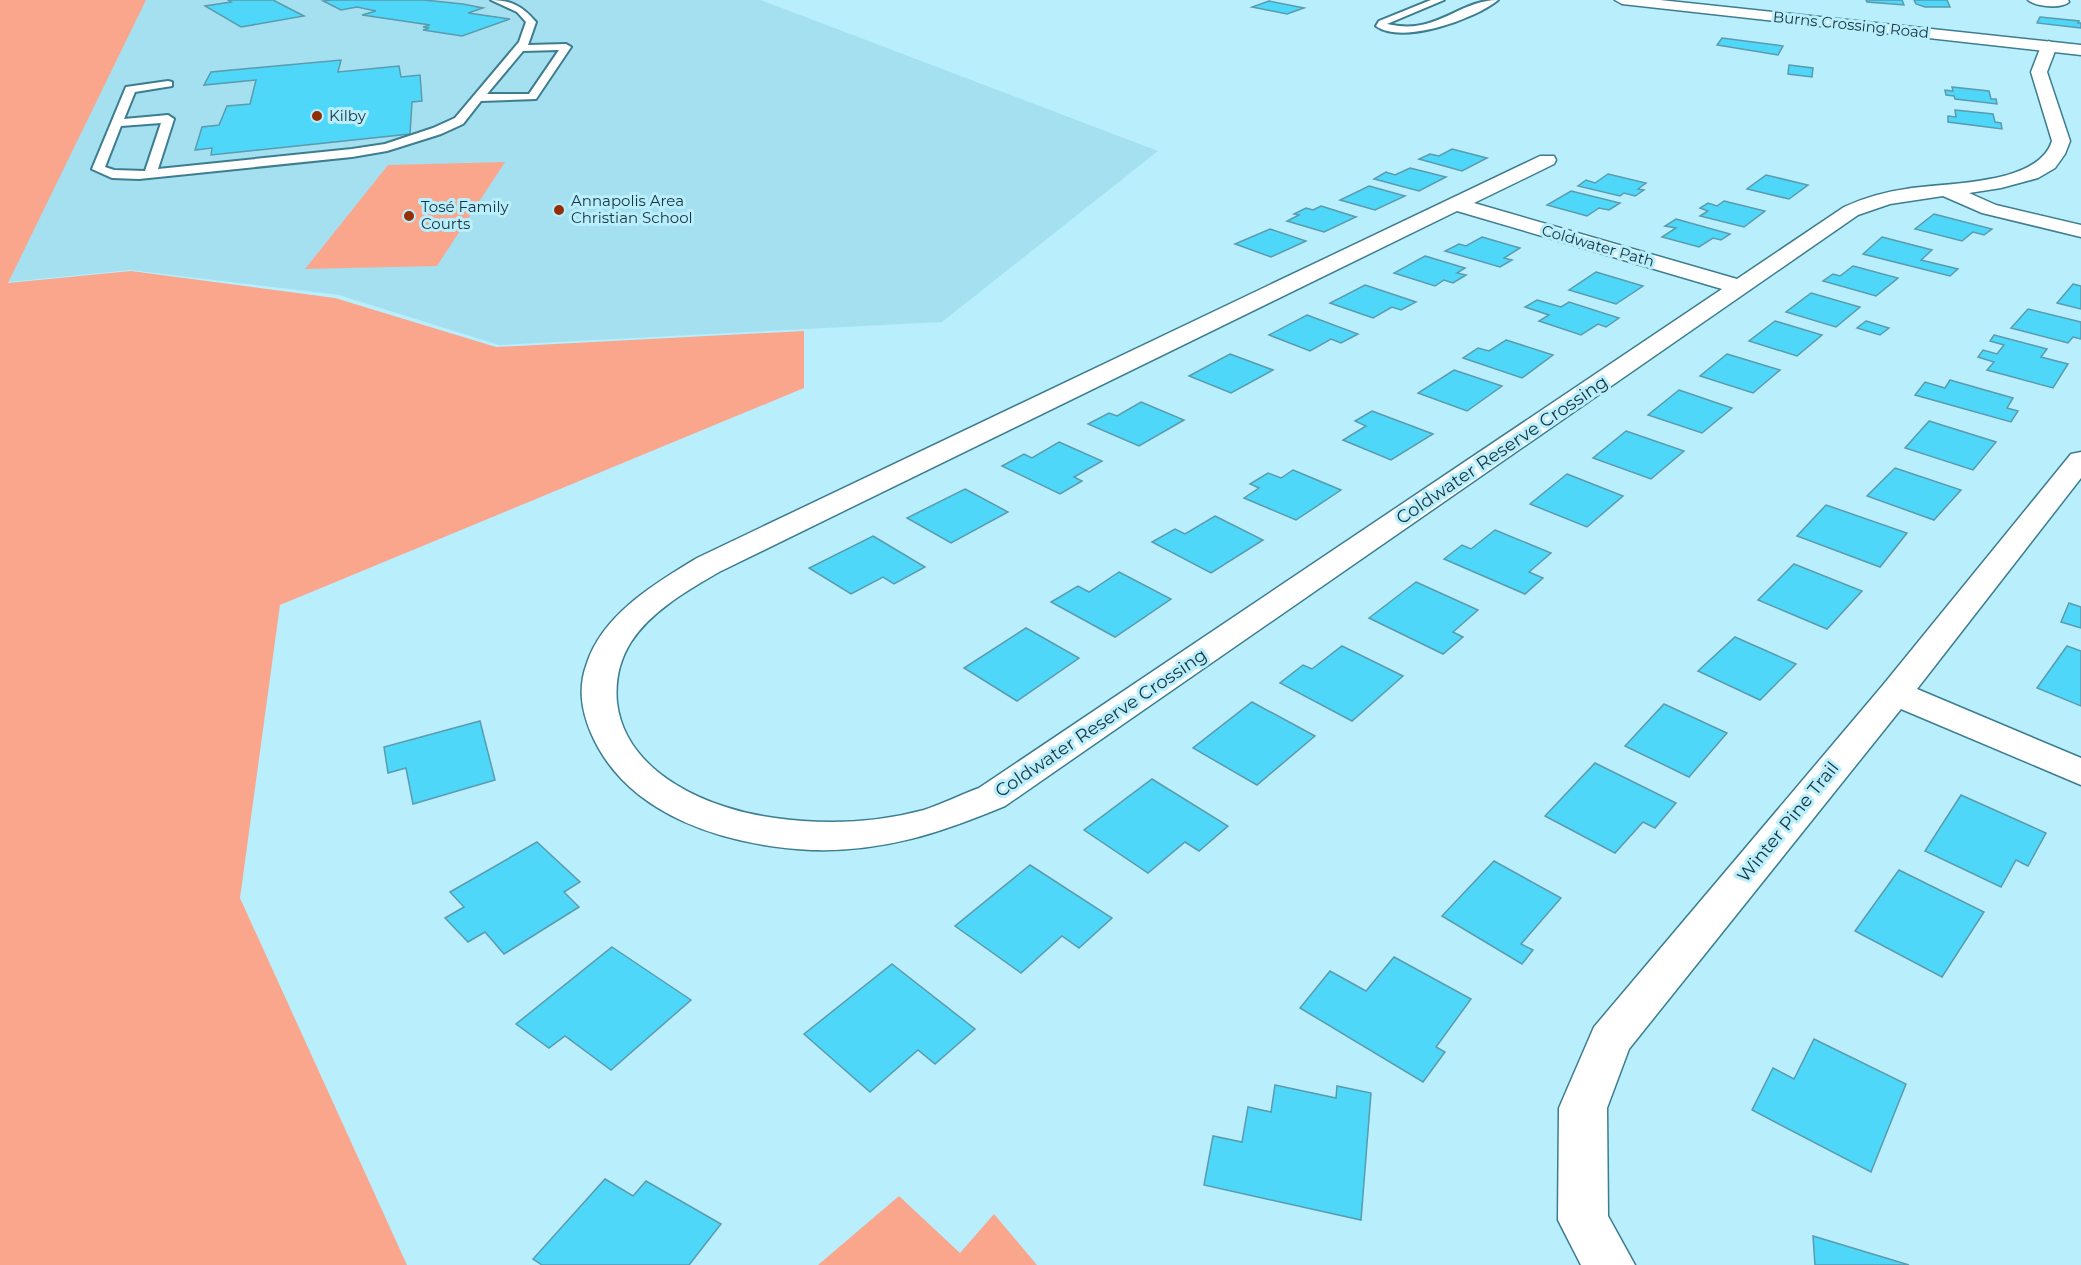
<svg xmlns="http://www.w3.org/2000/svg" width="2081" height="1265" viewBox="0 0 2081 1265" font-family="Montserrat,sans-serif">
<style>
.built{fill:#a5e0f1}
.green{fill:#f9a68d}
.building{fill:#4ed7f9;stroke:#5a9bad;stroke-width:1.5}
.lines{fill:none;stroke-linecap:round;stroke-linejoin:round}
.lane-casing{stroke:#3c7d8f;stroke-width:4}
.street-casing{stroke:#3c7d8f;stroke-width:3}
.secondary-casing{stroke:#3c7d8f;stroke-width:3}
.lane{fill:#fff;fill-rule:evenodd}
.street{fill:#fff;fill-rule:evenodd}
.secondary{fill:#fff;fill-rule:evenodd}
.poi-dot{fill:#942e05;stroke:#b9eefd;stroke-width:2}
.labels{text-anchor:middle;stroke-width:6;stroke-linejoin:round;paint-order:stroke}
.far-street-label{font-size:15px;fill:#19343c;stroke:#b9eefd}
.far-poi-label{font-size:15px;fill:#19343c;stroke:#b9eefd;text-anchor:start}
.street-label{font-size:18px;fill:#19343c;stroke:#b9eefd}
</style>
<rect width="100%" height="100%" fill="#b9eefd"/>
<polygon class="built" points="104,0 761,0 1158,151 942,322 499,345 339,295 130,270 9,282 97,50"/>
<g class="green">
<polygon points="0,0 146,0 8,283 131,271 335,298 496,347 804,331 804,388 280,605 240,898 407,1265 0,1265"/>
<polygon points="505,162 437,266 305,269 388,165"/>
<polygon points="899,1196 960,1253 994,1214 1037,1265 818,1265"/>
</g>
<g class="building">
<polygon points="228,0 273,0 304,16 241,27 205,6 231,2"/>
<polygon points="332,0 424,0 463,4 483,8 468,13 510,19 462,36 423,30 429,28 423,27 430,25 362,15 376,11 357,7 341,10 323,1"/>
<polygon points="1866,0 1902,0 1904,5 1867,2"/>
<polygon points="1914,0 1947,0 1950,7 1925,7 1916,4"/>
<polygon points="1269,1 1304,8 1287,14 1252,7"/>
<polygon points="2040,17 2079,21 2078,23 2081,23 2081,28 2037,23"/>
<polygon points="1722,38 1783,46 1778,55 1717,45"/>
<polygon points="341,60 338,72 399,66 401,77 420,75 422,101 412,102 410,134 211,155 212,148 195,150 202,127 219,125 227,106 250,104 256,80 204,85 211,72"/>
<polygon points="1789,65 1813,68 1812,77 1788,74"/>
<polygon points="1952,87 1989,91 1991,99 1996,99 1997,104 1955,99 1954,96 1946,95 1945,90 1953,91"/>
<polygon points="1955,110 1993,114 1995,122 2001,123 2002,129 1948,122 1948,116 1956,117"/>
<polygon points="1452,149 1487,158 1462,171 1419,159 1430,154 1439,156"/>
<polygon points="1410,168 1446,177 1419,191 1374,179 1386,172 1395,175"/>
<polygon points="1608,174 1646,183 1638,189 1644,190 1635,196 1624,193 1620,196 1578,186 1586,180 1595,183"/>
<polygon points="1766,175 1808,185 1789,199 1747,189"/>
<polygon points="1369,186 1405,196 1375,210 1340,200"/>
<polygon points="1571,191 1620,203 1609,210 1599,208 1587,216 1547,205"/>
<polygon points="1724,201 1765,211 1744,227 1700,216 1708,211 1700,208 1708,203 1717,206"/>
<polygon points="1321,206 1356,217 1324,232 1287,221 1299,215 1294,214 1306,208 1313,210"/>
<polygon points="1934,214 1992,229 1984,235 1973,232 1962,241 1915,229"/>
<polygon points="1676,219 1730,234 1721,240 1713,238 1699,247 1662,237 1676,228 1665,226"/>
<polygon points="1270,229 1306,241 1271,257 1235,244"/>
<polygon points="1482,237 1520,248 1504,258 1512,260 1500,267 1445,251 1459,244 1466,246"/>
<polygon points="1882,237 1932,250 1921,260 1958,269 1950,276 1863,254"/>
<polygon points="1425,256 1465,268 1457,273 1466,275 1453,283 1444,280 1435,286 1394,273"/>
<polygon points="1853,266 1898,278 1876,296 1823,281 1833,274 1840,276"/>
<polygon points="1596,272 1643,286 1616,304 1569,290"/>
<polygon points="2073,284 2081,286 2081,309 2057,303"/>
<polygon points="1365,285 1416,302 1401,310 1392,307 1373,318 1330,303"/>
<polygon points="1811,293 1860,307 1836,327 1786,312"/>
<polygon points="1537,300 1561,307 1569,302 1619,318 1606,327 1598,324 1581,335 1539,321 1549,315 1525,307"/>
<polygon points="2028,309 2081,322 2081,339 2073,337 2068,343 2011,328"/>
<polygon points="1307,315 1358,334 1341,343 1331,339 1310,351 1269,335"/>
<polygon points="1775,321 1822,335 1797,356 1749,341"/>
<polygon points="1866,321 1889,328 1880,335 1857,328"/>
<polygon points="1994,335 2047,349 2041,357 2068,364 2053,388 1987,370 1994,362 1978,357 1983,350 1997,354 2004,345 1990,341"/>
<polygon points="1506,340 1553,355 1522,378 1463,358 1478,348 1489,351"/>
<polygon points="1230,354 1273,370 1231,393 1189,376"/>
<polygon points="1727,354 1780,370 1753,393 1700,376"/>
<polygon points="1454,370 1502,386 1467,411 1418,393"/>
<polygon points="1950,380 2013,398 2007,408 2018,411 2011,422 1915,395 1925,382 1945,388"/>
<polygon points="1679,390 1732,408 1702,433 1648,415"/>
<polygon points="1141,402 1184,420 1139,446 1088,424 1109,413 1117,416"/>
<polygon points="1372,411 1433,434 1391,460 1343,440 1366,426 1355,421"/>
<polygon points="1929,421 1996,442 1973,470 1905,448"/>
<polygon points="1626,431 1684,451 1651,479 1593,458"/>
<polygon points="1059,442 1102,461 1074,477 1082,481 1060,494 1002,466 1024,454 1032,458"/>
<polygon points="1895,468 1961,490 1934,520 1867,496"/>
<polygon points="1293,470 1341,490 1296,520 1244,498 1259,488 1250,484 1268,473 1281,478"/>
<polygon points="1567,474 1623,496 1587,527 1530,504"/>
<polygon points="965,489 1008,512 951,543 907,518"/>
<polygon points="1826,505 1907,533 1880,567 1797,536"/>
<polygon points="1215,516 1263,540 1211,573 1152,542 1175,529 1185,534"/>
<polygon points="1495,530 1551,553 1529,572 1543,578 1525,594 1444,559 1462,545 1471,549"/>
<polygon points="873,536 925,567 894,584 883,577 851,594 809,568"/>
<polygon points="1794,564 1862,591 1827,629 1758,600"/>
<polygon points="1119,572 1171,599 1115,637 1051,602 1078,586 1089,592"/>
<polygon points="1416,582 1478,610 1453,632 1463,637 1443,654 1369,618"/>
<polygon points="2069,603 2081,607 2081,628 2061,622"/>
<polygon points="1026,628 1079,658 1017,701 964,668"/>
<polygon points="1735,637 1796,664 1760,700 1698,671"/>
<polygon points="1342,646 1403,676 1352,721 1280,683 1303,665 1312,669"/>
<polygon points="2067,646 2081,651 2081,706 2037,688"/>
<polygon points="1252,702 1315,736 1257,785 1193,748"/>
<polygon points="1664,704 1727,733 1689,777 1625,746"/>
<polygon points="480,721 495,780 413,804 406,768 388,773 384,747"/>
<polygon points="1595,763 1676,803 1655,828 1643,822 1615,853 1545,816"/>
<polygon points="1152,779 1228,826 1199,851 1185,842 1148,873 1084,830"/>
<polygon points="1961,795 2046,833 2028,866 2016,860 2001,887 1925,851"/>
<polygon points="537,842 580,882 564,892 579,907 504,954 485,932 468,942 445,918 464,907 450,892"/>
<polygon points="1494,861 1561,898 1521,944 1533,950 1522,964 1442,916"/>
<polygon points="1030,865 1112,918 1079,948 1062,936 1021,973 955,926"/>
<polygon points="1899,870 1984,912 1942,977 1855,931"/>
<polygon points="612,947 691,1000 611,1070 565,1036 549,1048 516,1024"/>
<polygon points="1394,957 1471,999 1436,1047 1445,1052 1423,1082 1300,1008 1330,971 1366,991"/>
<polygon points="892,964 975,1029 935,1064 918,1050 870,1092 804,1034"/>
<polygon points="1814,1039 1906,1084 1871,1172 1752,1110 1773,1068 1794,1079"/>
<polygon points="1275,1085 1336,1098 1337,1086 1371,1093 1361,1220 1204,1185 1213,1136 1242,1142 1248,1107 1271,1112"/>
<polygon points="605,1179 633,1196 646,1181 721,1224 689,1265 542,1265 533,1259"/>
<polygon points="1813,1236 1909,1265 1815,1265"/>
</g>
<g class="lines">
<defs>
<g id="lane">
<path d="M 491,0 C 510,0 522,6 534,20 L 536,22 L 528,45 L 566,44 L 571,47 L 536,99 L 481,101 L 463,124 L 441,134 L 387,151 L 352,157 L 139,179 L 112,178 L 92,169 L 126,87 L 168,81 L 172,82 L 172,86 L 135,92 L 124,119 L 168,115 L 174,119 L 158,169 L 352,149 L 385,144 L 433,128 L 455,118 L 519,42 L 526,22 L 517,12 ZM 559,50 L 529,94 L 487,94 L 523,51 ZM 161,123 L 145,171 L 114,170 L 105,167 L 121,126 Z"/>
<path d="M 1431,0 L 1444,0 L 1387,24 C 1437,36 1458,0 1498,0 C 1475,19 1402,45 1376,26 L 1379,21 Z"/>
</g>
<g id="street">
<path d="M 2028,0 L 2068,0 L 2069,2 C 2061,9 2036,7 2028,0 Z"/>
<path d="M 2049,41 L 2057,46 L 2047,72 L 2070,141 L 2065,154 L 2055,168 L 2038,178 L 2001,188 L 1969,193 L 1996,205 L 2081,225 L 2081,237 L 1982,213 L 1943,196 L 1890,204 L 1858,215 L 1005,806 C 940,833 884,852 812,850 C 728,846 627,817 591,733 C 581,709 578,687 587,663 C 603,614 656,583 697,558 L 1540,156 L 1554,156 L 1556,160 L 1554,164 L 1474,203 L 1737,279 L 1844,207 C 1864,198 1884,192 1906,189 C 1946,182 2038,186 2052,141 L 2031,72 L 2041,46 ZM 1457,211 L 1722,289 L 979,788 C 960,795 942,804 924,810 C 876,823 824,825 775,818 C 712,810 626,775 617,703 C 615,681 619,661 631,642 C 651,611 688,590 719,572 Z"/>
<polygon points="2081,452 2081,478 1917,689 2081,758 2081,785 1901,709 1629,1049 1607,1108 1608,1216 1635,1265 1581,1265 1558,1220 1559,1108 1594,1027 1883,685 2071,454"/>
</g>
<polygon id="secondary" points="1615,0 1660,0 2081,45 2081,55 1622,4"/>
</defs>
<use href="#lane" class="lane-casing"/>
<use href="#street" class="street-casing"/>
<use href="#secondary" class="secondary-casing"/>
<use href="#lane" class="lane"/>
<use href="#street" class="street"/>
<use href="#secondary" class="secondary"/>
</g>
<g class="poi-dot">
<circle cx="317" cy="116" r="6"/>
<circle cx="559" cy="210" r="6"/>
<circle cx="409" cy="216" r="6"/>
</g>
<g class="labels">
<g class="far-street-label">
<text transform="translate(1851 25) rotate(6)" y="5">Burns Crossing Road</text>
<text transform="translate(1598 246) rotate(16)" y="5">Coldwater Path</text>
</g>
<g class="far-poi-label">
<text x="329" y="121">Kilby</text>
<text x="571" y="206">Annapolis Area<tspan x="571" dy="17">Christian School</tspan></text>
<text x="421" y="212">Tosé Family<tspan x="421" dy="17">Courts</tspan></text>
</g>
<g class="street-label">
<text transform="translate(1502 450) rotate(-34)" y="6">Coldwater Reserve Crossing</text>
<text transform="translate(1101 723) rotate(-34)" y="6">Coldwater Reserve Crossing</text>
<text transform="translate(1788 822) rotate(-51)" y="6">Winter Pine Trail</text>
</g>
</g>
</svg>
